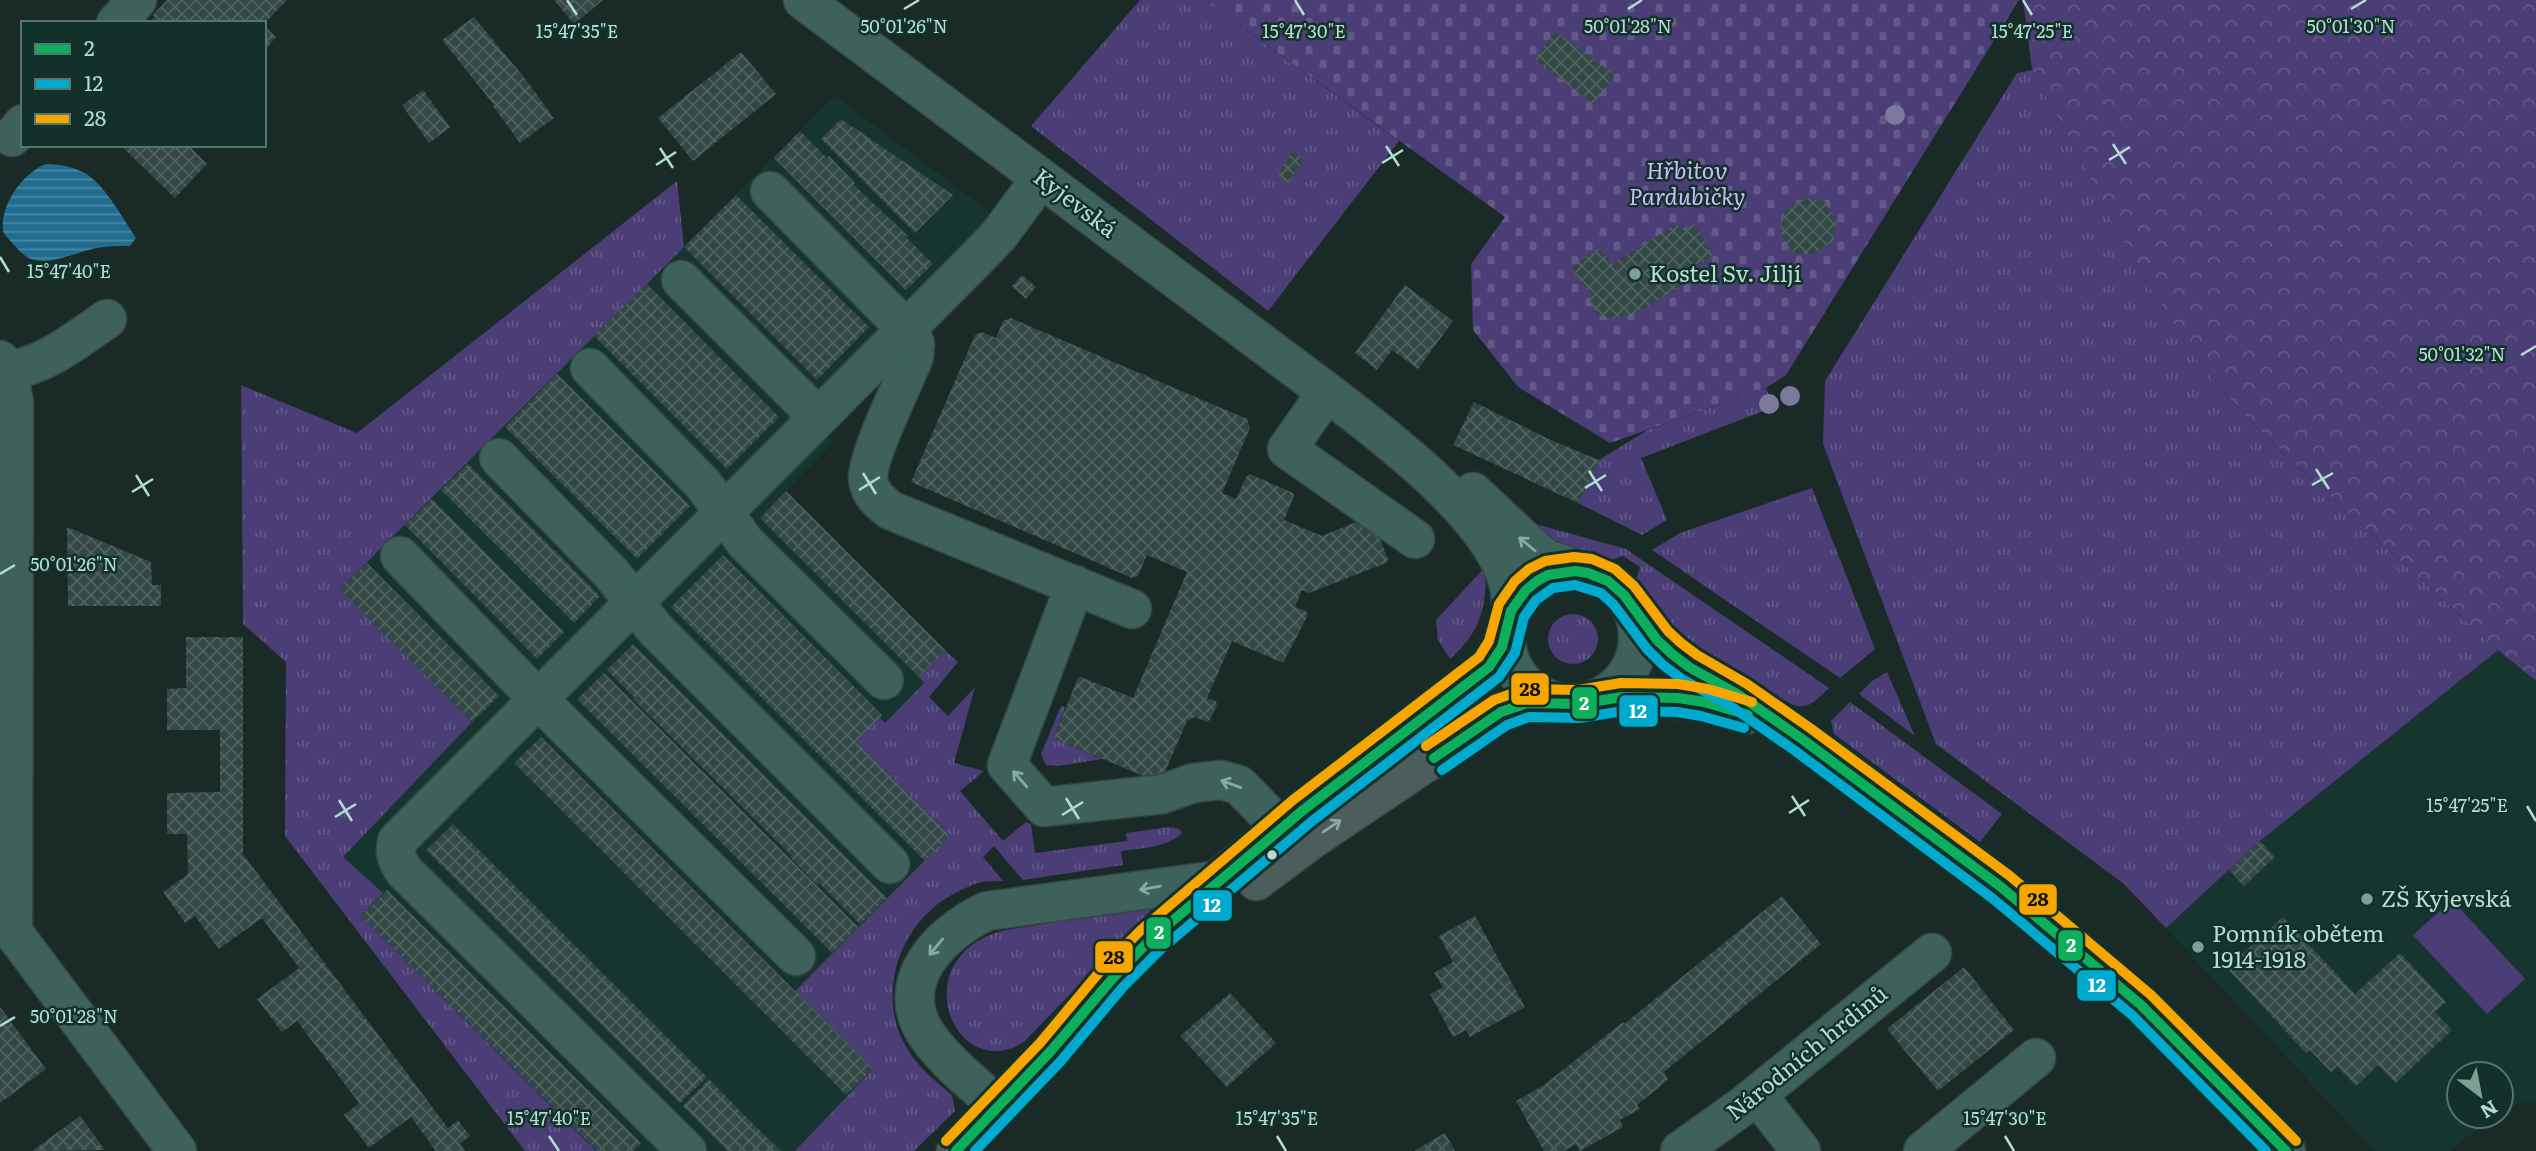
<svg xmlns="http://www.w3.org/2000/svg" width="2536" height="1151" viewBox="0 0 2536 1151" font-family="Literata,serif">
<style>
.built{fill:#16352e}
.grass{fill:url(#grass-tufts)}
.forest{fill:url(#forest-crowns)}
.cemetery{fill:url(#cemetery-stones)}
.pitch{fill:#4b3d75}
.water{fill:url(#water-rules)}
.building{fill:url(#building-cross-hatch)}
.lines{fill:none;stroke-linecap:round;stroke-linejoin:round}
.minor-casing{stroke:#344741;stroke-width:41}
.major-casing{stroke:#344741;stroke-width:41}
.minor{stroke:#3e625b;stroke-width:38}
.major{stroke:#4b5e5c;stroke-width:38}
.bus-1-casing{stroke:#13312a;stroke-width:16}
.bus-2-casing{stroke:#13312a;stroke-width:16}
.bus-3-casing{stroke:#13312a;stroke-width:16}
.bus-1{stroke:#0daf5c;stroke-width:10}
.bus-2{stroke:#00a9ce;stroke-width:10}
.bus-3{stroke:#f7a600;stroke-width:10}
.tree{fill:#7b7a9c}
.oneway{stroke:#84aca2}
.oneway2{stroke:#89aba2}
.ticks{fill:none;stroke:#b2ded1;stroke-width:2.5}
.poi-dot{fill:#7d9f95;stroke:#13312a;stroke-width:2.5}
.bus-dot{fill:#b2ded1;stroke:#13312a;stroke-width:2.5}
.labels{text-anchor:middle;stroke-width:5;stroke-linejoin:round;paint-order:stroke}
.park-label{font-size:23px;font-style:italic;fill:#cbbbfc;stroke:#13312a}
.street-label{font-size:23px;fill:#b2ded1;stroke:#13312a}
.poi-label{font-size:23px;fill:#b2ded1;stroke:#13312a;text-anchor:start}
.ticks-label{font-size:18px;text-anchor:middle;fill:#b2ded1;stroke:#13312a;stroke-width:5;stroke-linejoin:round;paint-order:stroke}
.line-badge{stroke:#13312a;stroke-width:2.5}
.badge-label{font-size:19px;text-anchor:middle;font-weight:bold;fill:#fff}
.pale-badge-label{font-size:19px;text-anchor:middle;font-weight:bold;fill:#111}
</style>
<defs>
<pattern id="grass-tufts" width="24" height="20" patternUnits="userSpaceOnUse" patternTransform="scale(1.75)"><rect width="24" height="20" fill="#4b3d75"/><path d="M3 7l-1-3M5 7V3M7 7l1-3M15 17l-1-3M17 17v-4M19 17l1-3" fill="none" stroke="#635988"/></pattern>
<pattern id="forest-crowns" width="20" height="18" patternUnits="userSpaceOnUse" patternTransform="scale(1.75)"><rect width="20" height="18" fill="#4b3d75"/><path d="M2 6a3 3 0 1 1 6 0M12 15a3 3 0 1 1 6 0" fill="none" stroke="#635988"/></pattern>
<pattern id="cemetery-stones" width="16" height="16" patternUnits="userSpaceOnUse" patternTransform="scale(1.75)"><rect width="16" height="16" fill="#4b3d75"/><path d="M2 7V4a2 2 0 0 1 4 0v3zM10 15v-3a2 2 0 0 1 4 0v3z" fill="#635988"/></pattern>
<pattern id="water-rules" width="6" height="5" patternUnits="userSpaceOnUse" patternTransform="scale(1.75)"><rect width="6" height="5" fill="#216c90"/><path d="M0 2.5h6" fill="none" stroke="#4987a3"/></pattern>
<pattern id="building-cross-hatch" width="8" height="8" patternUnits="userSpaceOnUse" patternTransform="scale(1.75)"><rect width="8" height="8" fill="#334845"/><path d="M0 0l8 8M0 8l8-8" fill="none" stroke="#4e625f"/></pattern>
</defs>
<rect width="100%" height="100%" fill="#1a2a26"/>
<g class="built">
<polygon points="835,96 989,211 985,224 798,409 834,442 786,491 945,650 920,677 925,682 885,723 879,718 857,741 950,835 795,990 873,1069 796,1151 596,1151 361,916 343,857 471,722 339,589"/>
<polygon points="2498,650 2536,681 2536,1103 2521,1103 2501,1115 2501,1074 2459,1074 2459,1116 2500,1116 2471,1134 2450,1151 2374,1151 2166,928 2260,841"/>
</g>
<g class="grass">
<polygon points="1140,0 1204,0 1399,141 1268,311 1031,126"/>
<polygon points="2032,70 2142,275 2196,359 2246,417 2282,452 2498,650 2260,841 2166,928 2124,884 1936,744 1823,444 1825,381 2017,73"/>
<polygon points="677,181 684,247 340,589 472,722 343,857 383,893 361,916 596,1151 525,1151 285,836 286,662 243,624 241,385 357,433"/>
<polygon points="1766,388 1774,407 1641,458 1667,520 1642,535 1578,503 1599,460 1648,430"/>
<polygon points="1812,488 1875,649 1840,678 1652,550 1680,533"/>
<path d="M 1536,524 L 1626,549 L 1829,688 C 1817,699 1810,710 1793,705 L 1683,643 L 1640,593 L 1637,577 L 1640,567 L 1623,556 L 1605,562 L 1593,559 L 1556,545 Z"/>
<path d="M 1486,566 C 1486,608 1482,630 1450,659 L 1438,640 L 1436,620 Z"/>
<circle cx="1573" cy="639" r="25"/>
<path d="M 945,650 L 958,662 L 929,697 L 948,716 L 975,687 L 954,763 L 984,771 L 960,791 L 1003,841 L 1026,822 L 1031,824 L 1035,853 L 1127,841 L 1126,833 L 1169,827 L 1179,829 L 1182,833 C 1167,848 1141,848 1121,851 L 1123,865 L 1023,880 L 994,846 L 983,857 L 1003,881 C 996,881 988,881 981,882 C 973,884 964,889 957,892 C 904,918 877,985 902,1039 C 913,1063 932,1078 952,1095 L 955,1111 L 914,1151 L 795,1151 L 873,1069 L 795,991 L 950,835 L 856,741 L 879,717 L 885,723 L 924,683 L 919,677 Z"/>
<polygon points="1887,672 1915,736 1859,694 1872,681"/>
<polygon points="1850,702 2002,814 1980,842 1834,734 1831,721"/>
<polygon points="1061,706 1065,707 1054,736 1055,739 1102,759 1058,766 1046,765 1041,754"/>
<path d="M 1155,906 L 1024,1042 C 962,1081 913,984 976,942 C 995,929 1022,928 1043,924 C 1080,918 1118,912 1155,906 Z"/>
</g>
<polygon class="forest" points="2023,0 2536,0 2536,681 2498,650 2282,452 2246,417 2196,359 2142,275 2032,70"/>
<polygon class="cemetery" points="1204,0 2019,0 1786,375 1766,388 1610,443 1518,387 1473,330 1471,264 1505,217"/>
<polygon class="pitch" points="2452,900 2525,979 2487,1014 2413,935"/>
<path class="water" d="M 46,164 C 60,164 82,168 93,179 C 109,193 124,220 136,238 L 130,246 C 119,246 108,246 97,248 C 80,251 51,265 34,260 C 25,258 19,250 13,244 C 10,240 4,235 3,231 C 0,204 23,173 46,164 Z"/>
<g class="building">
<polygon points="167,0 287,0 265,23 150,23 154,17 153,15"/>
<polygon points="554,0 603,0 574,24"/>
<polygon points="474,17 527,81 554,118 520,143 493,106 494,105 442,40"/>
<polygon points="264,26 276,37 264,51"/>
<polygon points="1555,31 1615,75 1593,104 1535,59"/>
<polygon points="741,52 776,94 693,161 658,118"/>
<polygon points="423,90 450,127 429,143 402,105"/>
<polygon points="841,119 953,195 915,233 821,139"/>
<polygon points="800,131 827,158 829,156 855,183 854,185 908,236 906,237 933,264 906,290 774,158"/>
<polygon points="120,145 188,145 207,164 175,198"/>
<polygon points="1293,152 1304,160 1288,183 1277,175"/>
<polygon points="736,195 869,327 817,380 684,247"/>
<polygon points="1805,198 1824,201 1837,222 1833,241 1814,254 1794,254 1780,232 1784,211"/>
<polygon points="1694,224 1713,255 1691,270 1695,277 1638,312 1613,319 1598,315 1589,301 1591,295 1572,269 1574,266 1599,248 1612,264 1666,231 1672,225 1680,226 1684,231"/>
<polygon points="1022,275 1036,287 1026,299 1012,286"/>
<polygon points="647,284 779,417 727,469 594,336"/>
<polygon points="1405,285 1453,321 1418,369 1392,350 1377,370 1355,353"/>
<polygon points="1011,318 1247,419 1250,428 1222,493 1236,499 1246,477 1250,474 1293,493 1294,496 1284,520 1322,536 1368,517 1372,519 1388,559 1386,563 1309,593 1302,590 1295,607 1306,611 1308,615 1283,663 1232,641 1207,698 1216,701 1217,705 1210,720 1207,722 1195,717 1187,721 1161,781 1158,782 1055,739 1054,736 1078,678 1081,677 1133,698 1187,572 1147,555 1138,576 1132,578 911,482 975,335 982,332 996,338 1003,321"/>
<polygon points="557,374 690,506 637,559 505,427"/>
<polygon points="1474,402 1551,440 1599,460 1578,503 1453,445"/>
<polygon points="468,464 600,596 574,623 441,490"/>
<polygon points="786,491 945,650 919,677 760,518"/>
<polygon points="432,499 564,632 537,659 405,525"/>
<polygon points="67,527 151,562 152,585 161,585 161,606 68,606"/>
<polygon points="723,555 882,715 856,741 950,835 925,861 671,607"/>
<polygon points="367,563 499,696 472,722 339,589"/>
<polygon points="186,637 243,637 243,854 448,1128 458,1120 470,1136 460,1144 465,1151 436,1151 411,1117 369,1148 344,1115 359,1103 297,1021 282,1032 257,999 299,968 262,918 219,949 195,916 185,923 163,892 188,874 187,834 167,834 167,793 220,792 220,730 167,730 167,689 186,688"/>
<polygon points="633,644 887,898 860,924 819,883 817,885 790,857 792,856 633,699 634,697 607,670"/>
<polygon points="604,673 858,927 832,953 577,699"/>
<polygon points="541,737 873,1069 846,1095 514,763"/>
<polygon points="453,824 707,1077 680,1103 426,850"/>
<polygon points="2260,841 2275,857 2244,886 2229,870"/>
<polygon points="387,890 641,1143 633,1151 597,1151 361,916"/>
<polygon points="1782,896 1821,944 1664,1072 1668,1080 1637,1105 1640,1109 1620,1120 1623,1127 1580,1151 1576,1144 1564,1151 1544,1151 1516,1101 1544,1085 1623,1022 1624,1024"/>
<polygon points="1475,916 1525,1007 1470,1037 1466,1030 1453,1037 1430,994 1443,987 1434,973 1453,962 1439,936"/>
<polygon points="2283,917 2355,994 2400,953 2446,1002 2435,1012 2452,1030 2396,1083 2378,1065 2356,1086 2337,1066 2331,1072 2310,1050 2306,1053 2227,968"/>
<polygon points="1964,967 2014,1030 1938,1091 1887,1029"/>
<polygon points="1230,993 1276,1043 1227,1087 1180,1036"/>
<polygon points="0,1007 46,1069 0,1103"/>
<polygon points="709,1079 748,1119 781,1151 728,1151 683,1106"/>
<polygon points="80,1116 105,1150 32,1151"/>
<polygon points="1445,1133 1455,1151 1414,1151"/>
</g>
<g class="lines">
<defs>
<g id="minor">
<path d="M 803,0 L 1327,392 C 1382,434 1497,519 1510,590 C 1511,597 1511,604 1511,611"/>
<polyline points="116,23 137,0"/>
<polyline points="12,137 23,124"/>
<path d="M 770,191 L 906,329 L 915,343 L 914,357 C 904,382 866,457 868,480 C 870,494 880,502 890,510 L 1132,609"/>
<polyline points="681,280 818,417"/>
<polyline points="0,360 10,382 14,402 13,932 177,1151"/>
<polyline points="590,368 703,484 745,542 884,680"/>
<path d="M 6,371 C 45,366 75,341 107,319"/>
<polyline points="1327,392 1287,449 1415,539"/>
<polyline points="499,458 612,574 655,629 890,864"/>
<polyline points="1473,492 1535,550 1547,559 1585,572"/>
<polyline points="400,556 537,698 796,956"/>
<circle cx="1572" cy="637" r="66"/>
<polyline points="1075,585 1007,765 1044,807 1163,794 1193,783 1221,780 1239,785 1281,828"/>
<polyline points="1630,604 1657,640 1689,667 1739,695 1802,739 2001,887 2141,1005 2286,1151"/>
<path d="M 1592,701 C 1645,695 1695,697 1746,715"/>
<polyline points="1757,1095 1801,1151"/>
<path d="M 999,1106 C 975,1085 948,1064 929,1038 C 889,984 940,933 987,911 L 1218,880"/>
<path d="M 687,1151 L 405,872 C 397,861 394,854 397,841 L 978,257 L 999,235 L 1041,178"/>
<polyline points="1680,1151 1743,1106 1932,953"/>
<polyline points="1923,1151 2036,1058"/>
</g>
<g id="major">
<polyline points="1256,881 1311,840 1501,712 1527,703 1557,703"/>
<path d="M 956,1151 C 995,1110 1034,1070 1071,1028 C 1097,998 1121,968 1149,941 C 1250,846 1364,763 1475,679 L 1498,656 L 1506,637"/>
</g>
</defs>
<use href="#minor" class="minor-casing"/>
<use href="#major" class="major-casing"/>
<use href="#minor" class="minor"/>
<use href="#major" class="major"/>
<defs>
<g id="bus-1">
<polyline points="1434,758 1501,712 1527,703 1579,704 1622,697 1678,698 1704,702 1748,715"/>
<polyline points="956,1151 1050,1052 1113,978 1150,940 1302,811 1489,667 1502,647 1511,611 1526,590 1537,581 1548,575 1575,571 1588,573 1608,581 1624,595 1657,640 1672,654 1689,667 1739,695 1802,739 2001,887 2141,1005 2286,1151"/>
</g>
<g id="bus-2">
<polyline points="1442,770 1507,725 1529,717 1580,718 1623,711 1677,712 1701,716 1744,728"/>
<polyline points="975,1151 1060,1062 1123,987 1160,950 1311,822 1499,677 1515,653 1524,617 1536,600 1553,588 1575,585 1601,593 1614,605 1647,649 1663,665 1682,679 1732,707 1794,750 1992,898 2132,1015 2266,1151"/>
</g>
<g id="bus-3">
<polyline points="1426,746 1494,700 1525,689 1578,690 1621,683 1678,684 1708,689 1752,702"/>
<polyline points="946,1141 1040,1043 1102,969 1141,930 1293,800 1479,657 1489,641 1499,604 1515,581 1529,569 1545,561 1574,557 1592,559 1615,569 1634,586 1668,631 1681,643 1697,655 1747,684 1810,728 2010,876 2151,995 2296,1141"/>
</g>
</defs>
<use href="#bus-1" class="bus-1-casing"/>
<use href="#bus-2" class="bus-2-casing"/>
<use href="#bus-3" class="bus-3-casing"/>
<use href="#bus-1" class="bus-1"/>
<use href="#bus-2" class="bus-2"/>
<use href="#bus-3" class="bus-3"/>
</g>
<g class="tree">
<circle cx="1895" cy="115" r="10"/>
<circle cx="1790" cy="396" r="10"/>
<circle cx="1769" cy="404" r="10"/>
</g>
<defs><path id="oneway-shaft" d="M-6 0H5M1.5-3L5.5 0L1.5 3" fill="none" stroke-width="1.6" stroke-linecap="round" stroke-linejoin="round" transform="scale(1.75)"/></defs>
<g class="oneway">
<use href="#oneway-shaft" transform="translate(1527 544) rotate(-140)"/>
<use href="#oneway-shaft" transform="translate(1020 779) rotate(-131)"/>
<use href="#oneway-shaft" transform="translate(1231 784) rotate(-160)"/>
<use href="#oneway-shaft" transform="translate(1150 888) rotate(170)"/>
<use href="#oneway-shaft" transform="translate(936 947) rotate(130)"/>
</g>
<use class="oneway2" href="#oneway-shaft" transform="translate(1332 826) rotate(-34)"/>
<path class="ticks" d="M 567,0 L 577,15M 1295,0 L 1304,15M 2023,0 L 2032,15M 904,9 L 919,0M 1628,9 L 1642,0M 2351,9 L 2366,0M 2113,144 L 2126,164M 1386,146 L 1399,166M 660,148 L 673,168M 2109,160 L 2130,147M 1382,163 L 1403,150M 656,165 L 676,152M 0,257 L 9,272M 2521,355 L 2536,346M 2316,469 L 2329,489M 1589,471 L 1602,491M 863,473 L 876,494M 136,475 L 149,496M 2312,485 L 2333,473M 1585,488 L 1606,475M 859,490 L 880,477M 132,492 L 153,479M 0,574 L 15,565M 1792,796 L 1805,816M 1066,798 L 1079,819M 339,800 L 352,821M 2527,806 L 2536,821M 1789,813 L 1809,800M 1062,815 L 1083,802M 335,817 L 356,804M 0,1026 L 15,1017M 549,1136 L 559,1151M 1277,1136 L 1286,1151M 2005,1136 L 2014,1151"/>
<g class="poi-dot">
<circle cx="1635" cy="274" r="7"/>
<circle cx="2367" cy="899" r="7"/>
<circle cx="2198" cy="947" r="7"/>
</g>
<circle class="bus-dot" cx="1272" cy="855" r="6"/>
<g class="labels">
<g class="park-label">
<text x="1687" y="179">Hřbitov<tspan x="1687" dy="26">Pardubičky</tspan></text>
</g>
<g class="street-label">
<text transform="translate(1075 203) rotate(37)" y="8">Kyjevská</text>
<text transform="translate(1807 1053) rotate(-39)" y="8">Národních hrdinů</text>
</g>
<g class="poi-label">
<text x="1649" y="282">Kostel Sv. Jiljí</text>
<text x="2381" y="907">ZŠ Kyjevská</text>
<text x="2212" y="942">Pomník obětem<tspan x="2212" dy="26">1914-1918</tspan></text>
</g>
</g>
<g class="ticks-label">
<text x="1628" y="33">50°01'28"N</text>
<text x="2351" y="33">50°01'30"N</text>
<text x="904" y="33">50°01'26"N</text>
<text x="2032" y="38">15°47'25"E</text>
<text x="577" y="38">15°47'35"E</text>
<text x="1304" y="38">15°47'30"E</text>
<text x="69" y="278">15°47'40"E</text>
<text x="2462" y="361">50°01'32"N</text>
<text x="74" y="571">50°01'26"N</text>
<text x="2467" y="812">15°47'25"E</text>
<text x="74" y="1023">50°01'28"N</text>
<text x="549" y="1125">15°47'40"E</text>
<text x="1277" y="1125">15°47'35"E</text>
<text x="2005" y="1125">15°47'30"E</text>
</g>
<g class="line-badge">
<rect x="1510" y="672" width="40" height="34" rx="7" fill="#f7a600"/>
<rect x="1571" y="686" width="27" height="34" rx="7" fill="#0daf5c"/>
<rect x="1618" y="694" width="41" height="34" rx="7" fill="#00a9ce"/>
<rect x="2018" y="883" width="40" height="33" rx="7" fill="#f7a600"/>
<rect x="1192" y="889" width="41" height="33" rx="7" fill="#00a9ce"/>
<rect x="1145" y="916" width="27" height="34" rx="7" fill="#0daf5c"/>
<rect x="2057" y="929" width="27" height="33" rx="7" fill="#0daf5c"/>
<rect x="1094" y="940" width="40" height="34" rx="7" fill="#f7a600"/>
<rect x="2076" y="969" width="41" height="33" rx="7" fill="#00a9ce"/>
</g>
<g class="badge-label">
<text x="1584" y="710">2</text>
<text x="1638" y="718">12</text>
<text x="1212" y="912">12</text>
<text x="1159" y="939">2</text>
<text x="2071" y="952">2</text>
<text x="2097" y="992">12</text>
</g>
<g class="pale-badge-label">
<text x="1530" y="696">28</text>
<text x="2038" y="906">28</text>
<text x="1114" y="964">28</text>
</g>
<rect x="21" y="21" width="245" height="126" fill="#13312a" stroke="#53766d" stroke-width="2"/>
<rect x="35" y="44" width="35" height="10" fill="#0daf5c" stroke="#53766d" stroke-width="2"/>
<text x="84" y="56" font-size="21" fill="#b2ded1">2</text>
<rect x="35" y="79" width="35" height="10" fill="#00a9ce" stroke="#53766d" stroke-width="2"/>
<text x="84" y="91" font-size="21" fill="#b2ded1">12</text>
<rect x="35" y="114" width="35" height="10" fill="#f7a600" stroke="#53766d" stroke-width="2"/>
<text x="84" y="126" font-size="21" fill="#b2ded1">28</text>
<g transform="translate(2480 1095) rotate(148)"><circle r="33" fill="#13312a" stroke="#53766d" stroke-width="2"/>
<path d="M0-5L12 26L0 18L-12 26Z" fill="#7d9f95"/>
<text y="-10" font-size="19" font-weight="bold" text-anchor="middle" fill="#b2ded1">N</text>
</g>
</svg>
